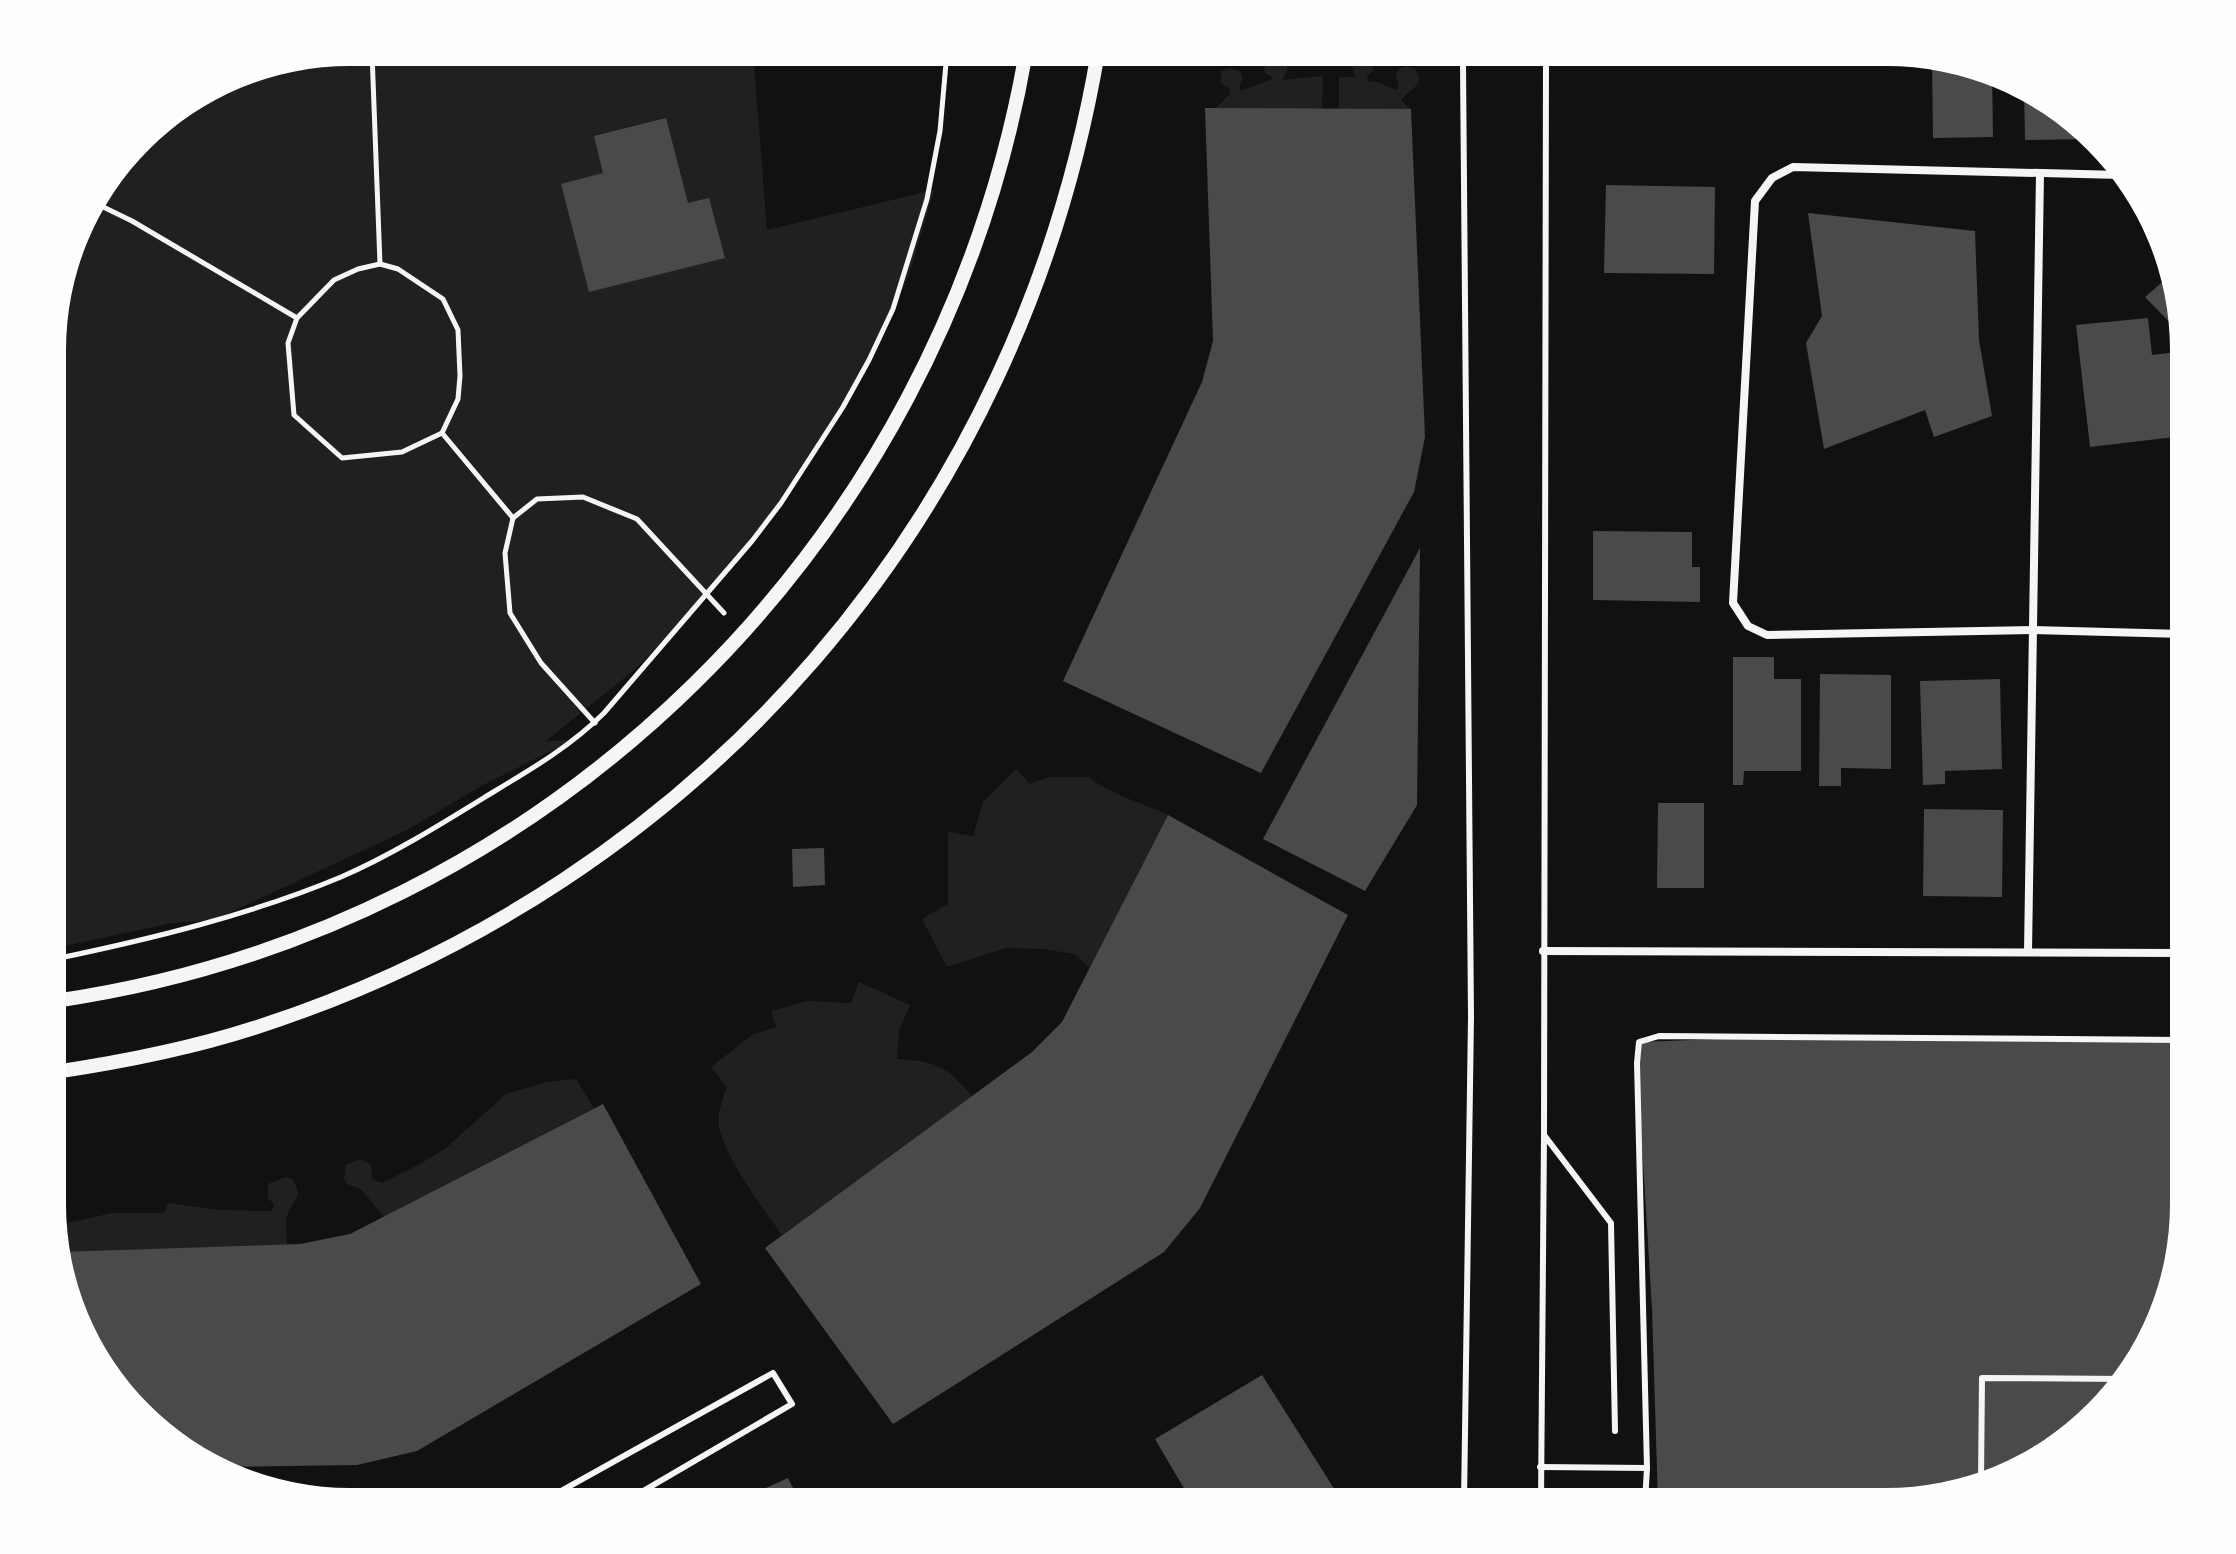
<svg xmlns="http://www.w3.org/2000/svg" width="2236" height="1554" viewBox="0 0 2236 1554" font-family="Signika,sans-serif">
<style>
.green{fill:#202020}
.building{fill:#4a4a4a}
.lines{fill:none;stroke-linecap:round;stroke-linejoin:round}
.path{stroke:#f5f5f5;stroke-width:5}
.service{stroke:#f5f5f5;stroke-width:6}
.minor{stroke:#f5f5f5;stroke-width:8}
.tertiary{stroke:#f5f5f5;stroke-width:14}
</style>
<rect width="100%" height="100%" fill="#111"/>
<g class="green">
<polygon points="350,52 753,52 767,230 934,190 909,275 880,338 848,399 773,515 708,596 634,670 546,741 573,740 483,785 407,830 214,920 172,923 55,948 55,312 83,218 153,126 237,75"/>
<path d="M 1360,55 L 1368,56 L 1374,64 L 1373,71 L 1367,76 L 1368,81 L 1377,82 L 1396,90 L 1399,86 L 1396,75 L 1400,68 L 1407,66 L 1416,70 C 1426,87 1407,89 1401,101 L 1411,109 L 1339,109 L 1339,77 L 1356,77 L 1352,68 L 1355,60 Z"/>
<polygon points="1276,56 1288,63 1287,72 1282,80 1323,76 1322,109 1215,109 1230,94 1230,89 1220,82 1222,71 1229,68 1241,72 1243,80 1239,86 1241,91 1272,79 1271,76 1265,73 1264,66 1268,59"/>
<path d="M 1016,769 L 1030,784 L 1049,777 L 1089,777 C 1107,793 1145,804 1168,815 L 1090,968 L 1075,954 L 1042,949 L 1006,948 L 947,967 L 922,919 L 948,904 L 948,832 L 973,836 L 983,802 Z"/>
<path d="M 859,982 L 910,1005 L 899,1031 L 897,1059 C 938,1062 944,1065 972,1096 L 782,1235 C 762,1207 729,1163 720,1131 C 716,1116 722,1100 727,1087 L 711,1067 L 752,1035 L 776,1027 L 771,1011 L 807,1001 L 851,1003 Z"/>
<polygon points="576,1079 594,1108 384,1217 361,1189 347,1184 344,1179 346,1165 360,1159 371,1165 372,1179 382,1183 420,1164 446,1148 506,1094 546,1082"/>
<path d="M 286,1177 L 292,1179 C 305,1199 292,1199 287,1216 C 285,1224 287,1236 287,1245 L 58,1252 L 55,1227 L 58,1225 L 112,1213 L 164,1213 L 168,1203 L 219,1210 L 272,1211 L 274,1204 L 268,1198 L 268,1184 Z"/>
</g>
<g class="building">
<polygon points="1932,58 1982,68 1992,73 1993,137 1933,138"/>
<polygon points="2024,90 2067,113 2085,134 2085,139 2025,140"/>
<polygon points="1205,108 1411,109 1425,437 1414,492 1261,773 1063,681 1202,382 1213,341"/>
<polygon points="666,118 688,203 709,198 725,258 589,292 561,184 603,173 594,136"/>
<polygon points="1606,185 1715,187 1714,274 1604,273"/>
<polygon points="1808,213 1975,231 1979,340 1992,416 1934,437 1925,410 1824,449 1806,343 1822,316"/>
<polygon points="2167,278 2183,331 2183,336 2145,297"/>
<polygon points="2148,318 2152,355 2176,352 2183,436 2090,447 2076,325"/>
<polygon points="1593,531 1692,532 1692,567 1700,567 1700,602 1593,600"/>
<polygon points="1420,548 1417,805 1365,891 1263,839"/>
<polygon points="1733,657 1774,657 1774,679 1801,679 1801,771 1744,771 1743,785 1733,785"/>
<polygon points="1820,674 1891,675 1891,769 1841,768 1841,786 1819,786"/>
<polygon points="2000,679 2002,769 1945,771 1945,784 1923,785 1920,681"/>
<polygon points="1658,803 1704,803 1704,888 1657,888"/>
<polygon points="1924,809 2003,810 2002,897 1923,896"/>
<polygon points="1168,815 1348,915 1200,1208 1164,1252 893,1424 765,1248 1032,1052 1062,1022"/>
<polygon points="824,848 825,885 793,887 792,849"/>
<polygon points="1745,1038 2183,1040 2183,1223 2168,1300 2123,1385 2018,1471 1886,1502 1658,1502 1652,1309 1637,1063 1639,1042"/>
<polygon points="603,1104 701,1284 417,1451 357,1465 218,1467 169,1441 92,1353 58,1252 300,1244 350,1234"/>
<polygon points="1262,1375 1340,1498 1334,1502 1192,1502 1155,1439"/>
<polygon points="788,1478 800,1502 735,1502"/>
</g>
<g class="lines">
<g class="path">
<polyline points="365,52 372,53 380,264 398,269 443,299 458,330 460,376 458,399 442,433 513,518"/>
<polyline points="95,203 132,221 297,318"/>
<polyline points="380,264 358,269 334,280 297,318 288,343 294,415 342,458 402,452 442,433"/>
<polyline points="595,723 541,663 510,613 505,553 513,518 537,499 583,497 637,519 724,613"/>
<path d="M 55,959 C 151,939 250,915 341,877 C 392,855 443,823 490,794 C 530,770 571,746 604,713 L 752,541 L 781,503 L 843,407 L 869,360 L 893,309 L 927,199 L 940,131 L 947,52"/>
</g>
<g class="service">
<polyline points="1463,64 1471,1017 1464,1502"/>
<polyline points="1544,1135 1546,52"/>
<polyline points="1540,1467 1647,1468 1645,1502"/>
<polyline points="1647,1468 1637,1063 1639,1042 1659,1036 2183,1040"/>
<polyline points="1981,1480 1982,1378 2126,1379"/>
<polyline points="543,1501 773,1373 792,1404 626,1501"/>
<polyline points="1541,1502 1544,1135 1611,1223 1615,1431"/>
</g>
<g class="minor">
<polyline points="2121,175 1793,167 1772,178 1755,201 1733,603 1748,626 1767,635 2033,630 2183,634"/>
<polyline points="1543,951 2183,953"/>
<polyline points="2028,952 2040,173"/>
</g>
<g class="tertiary">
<path d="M 55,1001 C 549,930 941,543 1026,52"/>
<path d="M 55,1072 C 122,1062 189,1049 254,1028 C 701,884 1020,515 1098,52"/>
</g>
</g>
<path d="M0 0H2236V1554H0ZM350 66H1886A284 284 0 0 1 2170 350V1204A284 284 0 0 1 1886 1488H350A284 284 0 0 1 66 1204V350A284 284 0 0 1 350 66Z" fill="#fefefe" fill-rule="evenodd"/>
</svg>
